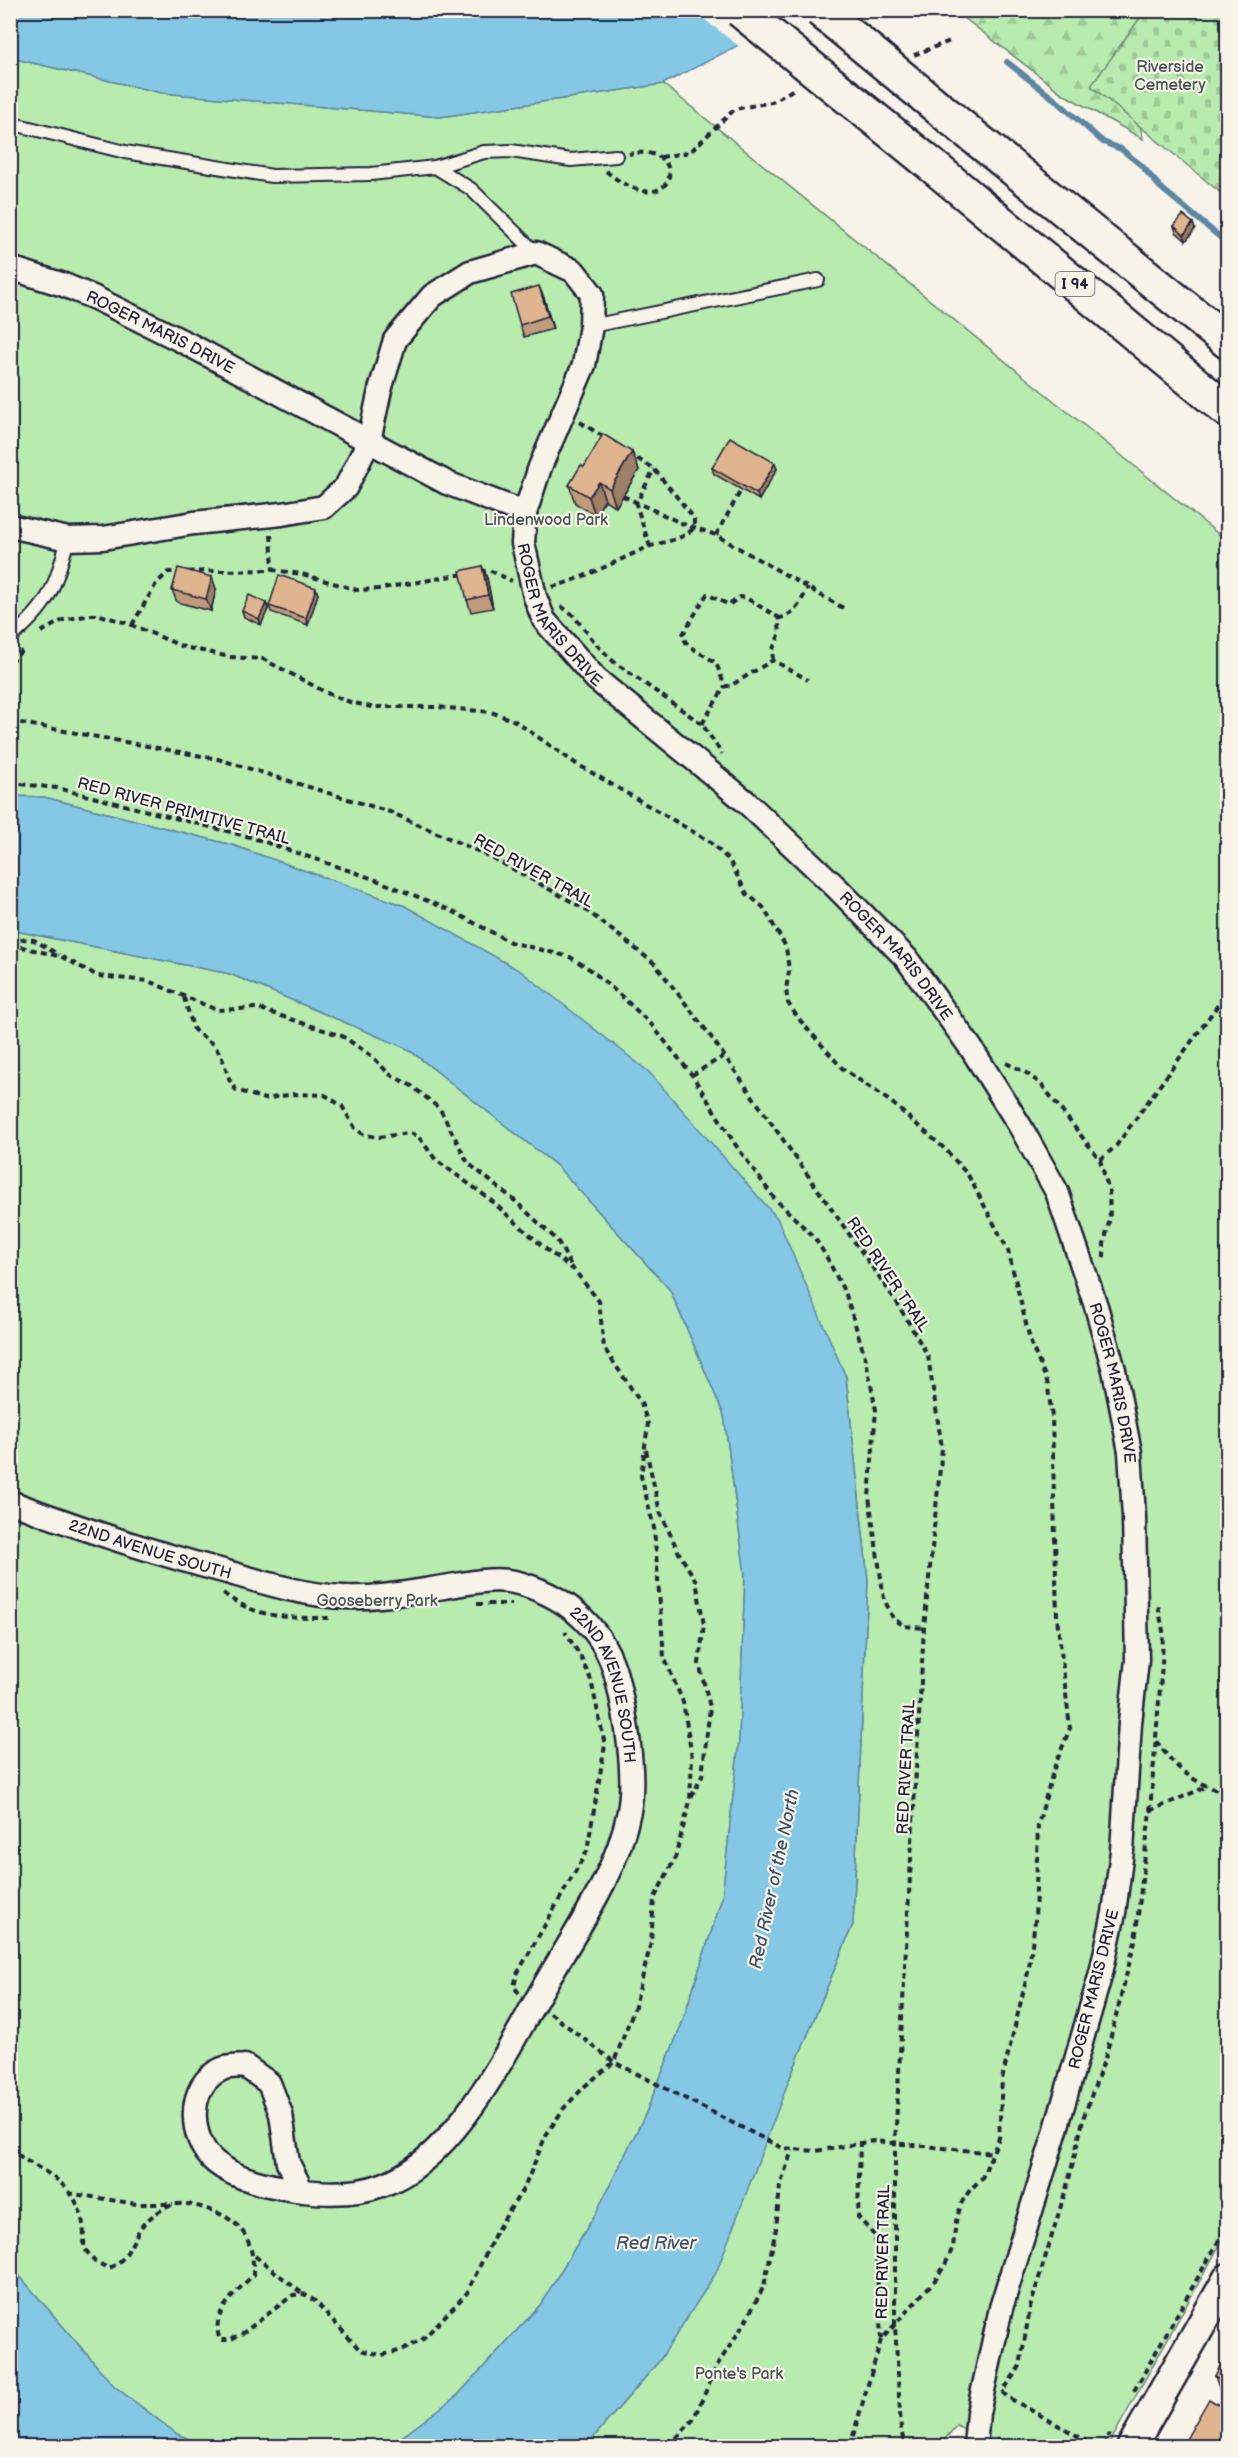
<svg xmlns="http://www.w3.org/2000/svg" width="1238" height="2457" viewBox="0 0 1238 2457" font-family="'Balsamiq Sans',sans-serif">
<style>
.forest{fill:url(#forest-firs);stroke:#6c8774;stroke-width:1.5}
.cemetery{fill:url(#cemetery-stones);stroke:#6c8774;stroke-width:1.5}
.park{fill:#b7ecae;stroke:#6c8774;stroke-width:1.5}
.water{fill:#85c8e6;stroke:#5d86a2;stroke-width:1.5}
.pier{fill:#f7f3e8}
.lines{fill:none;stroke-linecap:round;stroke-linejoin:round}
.stream{stroke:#5d86a2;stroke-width:6}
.service-casing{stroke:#22223b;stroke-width:16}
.minor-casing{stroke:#22223b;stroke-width:27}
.tertiary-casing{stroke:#22223b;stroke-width:33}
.motorway-casing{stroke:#22223b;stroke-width:38}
.path{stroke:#22223b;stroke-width:4;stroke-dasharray:6 4.5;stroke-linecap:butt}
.service{stroke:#f7f3e8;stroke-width:12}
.minor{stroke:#f7f3e8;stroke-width:22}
.tertiary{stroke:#f7f3e8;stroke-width:28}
.motorway{stroke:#f7f3e8;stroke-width:33}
.motorway-bridge-casing{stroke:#22223b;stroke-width:38;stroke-linecap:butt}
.motorway-bridge{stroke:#f7f3e8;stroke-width:33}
.wall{fill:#c09c7c;stroke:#22223b;stroke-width:1.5}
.shaded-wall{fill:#9c7f65;stroke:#22223b;stroke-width:1.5}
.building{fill:#dfb590;stroke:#22223b;stroke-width:1.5}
.labels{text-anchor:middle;stroke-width:4.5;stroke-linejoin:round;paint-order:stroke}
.shield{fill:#f7f3e8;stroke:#62616f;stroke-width:1.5}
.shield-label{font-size:15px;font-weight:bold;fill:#22223b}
.park-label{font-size:16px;fill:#475458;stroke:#f7f3e8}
.street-label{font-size:16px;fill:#22223b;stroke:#f7f3e8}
.water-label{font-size:18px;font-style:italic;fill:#40546e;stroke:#f7f3e8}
</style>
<defs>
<pattern id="forest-firs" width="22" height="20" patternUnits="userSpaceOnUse" patternTransform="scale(1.5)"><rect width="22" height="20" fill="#b7ecae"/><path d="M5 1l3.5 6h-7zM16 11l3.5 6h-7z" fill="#9dca97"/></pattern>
<pattern id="cemetery-stones" width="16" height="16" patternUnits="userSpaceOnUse" patternTransform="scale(1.5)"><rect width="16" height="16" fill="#b7ecae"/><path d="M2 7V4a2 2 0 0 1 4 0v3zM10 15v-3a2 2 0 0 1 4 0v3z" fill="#9dca97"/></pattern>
</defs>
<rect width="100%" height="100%" fill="#f7f3e8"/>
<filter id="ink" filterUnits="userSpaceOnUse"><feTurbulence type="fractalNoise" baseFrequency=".0167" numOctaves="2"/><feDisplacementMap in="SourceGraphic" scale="12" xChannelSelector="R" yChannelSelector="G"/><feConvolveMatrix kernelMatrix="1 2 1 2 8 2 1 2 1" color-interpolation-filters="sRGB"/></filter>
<g filter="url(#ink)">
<polygon class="forest" points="955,11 1145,11 1133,49 1134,93 1143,139 1063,94"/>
<polygon class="cemetery" points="1145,11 1227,11 1227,198 1091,86"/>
<g class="park">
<polygon points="11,58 162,93 440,117 663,84 1227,541 1227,2232 1108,2446 993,2446 957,2425 939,2446 586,2446 660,2360 789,2080 853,1924 868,1580 846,1376 405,906 232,845 44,797 11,796"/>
<polygon points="10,930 230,974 408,1049 557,1166 670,1290 724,1415 745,1574 739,1741 722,1898 681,2026 645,2115 596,2213 541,2304 458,2395 390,2446 205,2446 177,2434 114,2386 11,2266"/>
</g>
<g class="water">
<polygon points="11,11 805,11 663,84 440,117 162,93 11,58"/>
<polygon points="11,796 44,797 232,845 405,906 522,972 649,1072 777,1218 846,1377 868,1580 853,1924 789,2080 716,2273 660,2360 586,2446 390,2446 458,2395 541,2304 596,2213 645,2115 681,2026 722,1898 739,1741 745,1574 724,1415 670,1290 557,1166 408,1049 230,974 11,930"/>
<polygon points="11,2266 114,2386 177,2434 205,2446 11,2446"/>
</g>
<polygon class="pier" points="808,10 741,48 694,11"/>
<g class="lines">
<g class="stream">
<polyline points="940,10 948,17"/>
<polyline points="1007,62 1058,102 1103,142 1121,149 1141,165 1160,187 1228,244"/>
</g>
<defs>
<g id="service">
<polyline points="10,123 125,152 272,176 371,174 435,167 484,152 511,151 571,160 616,156"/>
<polyline points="435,167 471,189 536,253"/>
<polyline points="591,326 818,280"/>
<path d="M 10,638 C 51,604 54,588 68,539"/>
</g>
<g id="minor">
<path id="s1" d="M 10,268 L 64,285 L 95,298 L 188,344 L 447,483 L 525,513"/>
<path id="s2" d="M 10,526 L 68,539 L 103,538 L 194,523 L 282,514 L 324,507 L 346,487 L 369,441 L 380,390 L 395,340 L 432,296 L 470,272 L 536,253 L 574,271 L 592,294 L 591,326 L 584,365 L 540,467 L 525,513 L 523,543 L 535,597 L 544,620 L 596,679 L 745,801 L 837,888 L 906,958 L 971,1048 L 1020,1126 L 1057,1192 L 1096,1306 L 1114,1370 L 1130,1452 L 1134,1517 L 1137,1660 L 1130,1723 L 1122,1851 L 1114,1913 L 1101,1973 L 1055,2133 L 1001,2308 L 978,2413 L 975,2446"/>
<path id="s3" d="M 10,1502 C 82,1529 154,1553 227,1572 C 265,1583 303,1595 343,1597 C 376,1599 411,1592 444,1587 C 469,1583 498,1576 522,1584 C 569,1598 605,1630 617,1679 C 626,1716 636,1774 629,1811 C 617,1873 578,1927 547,1981 C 508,2047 458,2158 382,2185 C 355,2195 324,2194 296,2190 C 270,2186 237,2180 215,2162 C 188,2139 186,2084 222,2069 C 228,2066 239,2067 245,2066 L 269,2083 L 281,2114 L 288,2163 L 302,2191"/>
</g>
<polyline id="tertiary" points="1132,2446 1228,2278"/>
<g id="motorway">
<polyline points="952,119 1228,342"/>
<polyline points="923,158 1228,411"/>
</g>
</defs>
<use href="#service" class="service-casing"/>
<use href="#minor" class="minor-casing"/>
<use href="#tertiary" class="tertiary-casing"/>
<use href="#motorway" class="motorway-casing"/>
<g class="path">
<polyline points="914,55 950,41"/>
<polyline points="661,157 690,152 735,109 772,102 796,88"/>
<path d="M 606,171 C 676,230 694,141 629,154"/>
<polyline points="580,422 604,437"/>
<polyline points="623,496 681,523 716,535 845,609"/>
<polyline points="271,535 273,570"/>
<polyline points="716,535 740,492"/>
<polyline points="650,547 636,504 654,469"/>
<polyline points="480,572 489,570 512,581"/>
<path d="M 552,587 C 586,578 616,561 648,547 C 664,541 681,541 694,528 L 694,518 L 654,469 L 630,454"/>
<polyline points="561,606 572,614 597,645 614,662 702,724 722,754"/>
<path d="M 778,619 C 797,613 799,604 808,588"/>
<polyline points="132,625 156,584 168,572 273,570 302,574 357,590 378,589 464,574"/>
<polyline points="41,632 63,620 91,615 100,615 127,623 184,647 230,657 263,659 331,695 350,702 371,707 436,707 491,712 515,721 575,763 709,841 729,860 747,894 763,907 786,947 789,971 786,990 788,1003 798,1018 842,1068 891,1102 945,1149 968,1175 1008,1250 1031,1344 1047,1381 1052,1417 1057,1617 1070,1728 1054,1768 1038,1825 1035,1921 1029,1968 1002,2079 999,2138 982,2178 970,2190 962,2202 956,2221 953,2247 945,2265 936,2279 881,2340 850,2446"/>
<path d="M 773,660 L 772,651 L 780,633 L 778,617 L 746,598 L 740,597 L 729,605 L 707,594 L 683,634 C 684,649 705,653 715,663 C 720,669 721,679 725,686 L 730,686 L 773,660 L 808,680"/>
<polyline points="10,662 23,650"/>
<polyline points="10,721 218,759 390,812 493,858 585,909 655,964 709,1034 896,1301 928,1356 942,1448 924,1628 895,2143 895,2325 901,2430 905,2446"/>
<polyline points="702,724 725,686"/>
<polyline points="10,783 57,788 250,837 374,879 450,910 510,942 570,957 591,970 619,994 651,1024 692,1075 735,1144 774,1198 814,1237 826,1256 846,1295 866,1360 876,1410 869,1497 884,1599 893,1618 904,1626 924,1628"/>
<polyline points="10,938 34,940 59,955"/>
<polyline points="10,947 22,947 62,957 98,976 148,981 217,1010 257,1008 342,1036 372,1056 389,1074 412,1086 440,1109 468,1163 514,1200 557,1240 573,1269"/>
<polyline points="1006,1063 1025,1072 1041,1084 1100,1160 1109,1191 1110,1218 1104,1244 1104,1262"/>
<polyline points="692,1075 724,1056"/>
<polyline points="1100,1160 1116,1146 1228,991"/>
<polyline points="646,1450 660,1512 679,1553 696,1581 704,1625 699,1663 710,1707 702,1776 691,1798"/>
<path d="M 223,1593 C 257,1619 288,1618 330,1618"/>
<polyline points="477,1604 512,1604"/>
<path d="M 1156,1741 C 1178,1771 1192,1782 1228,1794"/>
<polyline points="1150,1811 1206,1787"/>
<polyline points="519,1993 514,1987 517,1974 587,1851 605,1745 591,1680 581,1657 565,1632"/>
<polyline points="550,2013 614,2062 782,2148 816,2151 873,2141 994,2153"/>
<polyline points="860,2141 858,2217 875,2236 881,2339"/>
<path d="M 10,2147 C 23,2162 41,2167 56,2179 C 80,2198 85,2219 84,2248 L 95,2262 L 109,2268 C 128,2261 131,2241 142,2226 C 149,2217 162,2209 172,2205 C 182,2202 195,2205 204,2208 C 239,2218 255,2238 253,2275 C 237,2292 209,2313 220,2340 L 229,2340 L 243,2333 L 293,2295 L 304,2294 L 315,2301 L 360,2350 L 382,2355 L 403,2350 L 423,2339 L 467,2293 L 497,2230 L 525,2186 L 546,2135 L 564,2108 L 585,2086 L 614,2062 L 635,2006 L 651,1943 L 654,1899 L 675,1858 L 690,1801 L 692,1757 L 683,1702 L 664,1657 L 654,1528 L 641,1476 L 648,1424 L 641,1403 L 604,1348 L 599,1301 L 574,1270 L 547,1250 L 487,1197 L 436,1160 L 418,1136 L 410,1133 L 379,1137 L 364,1135 L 355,1128 L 342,1106 L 325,1095 L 294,1094 L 265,1099 L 236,1090 L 230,1081 L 221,1055 L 214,1045 L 194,1030 L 184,998"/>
<polyline points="68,2193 136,2204 173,2204"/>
<polyline points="255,2256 303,2294"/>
<polyline points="1005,2388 1020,2366 1030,2308 1069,2179 1084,2116 1106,2055 1135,1941 1150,1811 1162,1664 1163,1631 1158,1605"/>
<polyline points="1134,2391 1228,2224"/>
<polyline points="1002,2392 1009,2398 1085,2440 1081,2446"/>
<polyline points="997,2438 1001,2446"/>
<polyline points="669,2446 693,2420 718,2364 744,2324 764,2286 776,2229 780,2186 792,2150"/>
<polyline points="1103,2446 1110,2434"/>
</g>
<use href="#service" class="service"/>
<use href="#minor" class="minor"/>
<use href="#tertiary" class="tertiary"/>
<use href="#motorway" class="motorway"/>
<defs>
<g id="motorway-bridge">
<polyline points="740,10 923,158"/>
<polyline points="820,10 952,119"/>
</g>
</defs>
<use href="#motorway-bridge" class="motorway-bridge-casing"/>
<use href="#motorway-bridge" class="motorway-bridge"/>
</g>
<g class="wall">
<polygon points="1174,226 1195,229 1186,241 1176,232"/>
<polygon points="544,298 553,329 524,337 520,325"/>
<polygon points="632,452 639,470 616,507 605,500 595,515 575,503 569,485 584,467"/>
<polygon points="712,468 777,469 759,500 714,474"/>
<polygon points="482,566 487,578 493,608 471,612 467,600"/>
<polygon points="212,577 216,589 211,611 177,602 172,590"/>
<polygon points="318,594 308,625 271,612 269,606"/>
<polygon points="266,603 268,609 261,625 244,617 242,611"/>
<polygon points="1227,2356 1227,2397 1221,2394 1215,2376"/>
<polygon points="1185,2441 1227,2446 1187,2446"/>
</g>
<g class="shaded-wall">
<polygon points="1193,223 1195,229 1186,241 1184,235"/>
<polygon points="539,286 544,298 553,329 548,316"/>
<polygon points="632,452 639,470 616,507 610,489"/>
<polygon points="775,463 777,469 759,500 757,494"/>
<polygon points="599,482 605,500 595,515 589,497"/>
<polygon points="482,566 487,578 493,608 488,595"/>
<polygon points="212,577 216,589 211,611 206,599"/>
<polygon points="316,588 318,594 308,625 306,618"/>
<polygon points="266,603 268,609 261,625 259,619"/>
<polygon points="1227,2427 1227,2446 1216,2446"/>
</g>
<g class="building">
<polygon points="1183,215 1193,223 1184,235 1174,226"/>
<polygon points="539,286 548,316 520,325 511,294"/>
<polygon points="603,434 632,452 610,489 599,482 589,497 569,485 581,465 584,467"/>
<polygon points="730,437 775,463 757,494 712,468"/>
<polygon points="482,566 488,595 467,600 460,571"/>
<polygon points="178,568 212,577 206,599 172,590"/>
<polygon points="279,575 316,588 306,618 269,606"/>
<polygon points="249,595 266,603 259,619 242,611"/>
<polygon points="1226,2355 1227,2356 1227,2383 1215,2376"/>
<polygon points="1209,2399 1227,2410 1227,2427 1216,2446 1195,2446 1185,2441"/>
</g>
</g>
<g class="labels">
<rect class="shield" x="1055.5" y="272" width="39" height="24" rx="4.5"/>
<g class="shield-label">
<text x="1075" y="289">I 94</text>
</g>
<g class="park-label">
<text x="1170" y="72">Riverside<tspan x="1170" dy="18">Cemetery</tspan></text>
<text x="546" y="525">Lindenwood Park</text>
<text x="377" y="1606">Gooseberry Park</text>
<text x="739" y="2379">Ponte's Park</text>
</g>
<g class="street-label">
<text dy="6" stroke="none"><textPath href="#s1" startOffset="164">ROGER MARIS DRIVE</textPath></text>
<text dy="6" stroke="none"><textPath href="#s2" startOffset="1089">ROGER MARIS DRIVE</textPath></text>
<text transform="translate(184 810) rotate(15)" y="6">RED RIVER PRIMITIVE TRAIL</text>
<text transform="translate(534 870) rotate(29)" y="6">RED RIVER TRAIL</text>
<text dy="6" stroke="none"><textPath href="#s2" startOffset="1575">ROGER MARIS DRIVE</textPath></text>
<text transform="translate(889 1274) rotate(56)" y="6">RED RIVER TRAIL</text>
<text dy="6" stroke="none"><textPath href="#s2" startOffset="2061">ROGER MARIS DRIVE</textPath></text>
<text dy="6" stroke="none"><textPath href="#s3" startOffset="148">22ND AVENUE SOUTH</textPath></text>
<text dy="6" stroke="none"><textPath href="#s3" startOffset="669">22ND AVENUE SOUTH</textPath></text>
<text transform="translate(905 1767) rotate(-87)" y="6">RED RIVER TRAIL</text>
<text transform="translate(1093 1989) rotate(-76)" y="6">ROGER MARIS DRIVE</text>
<text transform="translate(882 2252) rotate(-89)" y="6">RED RIVER TRAIL</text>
</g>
<g class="water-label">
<text transform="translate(774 1879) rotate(-78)" y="6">Red River of the North</text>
<text x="656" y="2249">Red River</text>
</g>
</g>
<rect width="1238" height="2457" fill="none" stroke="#f7f3e8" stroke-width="36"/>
<rect x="18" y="18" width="1202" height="2421" fill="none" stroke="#22223b" stroke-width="2" filter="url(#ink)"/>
</svg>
